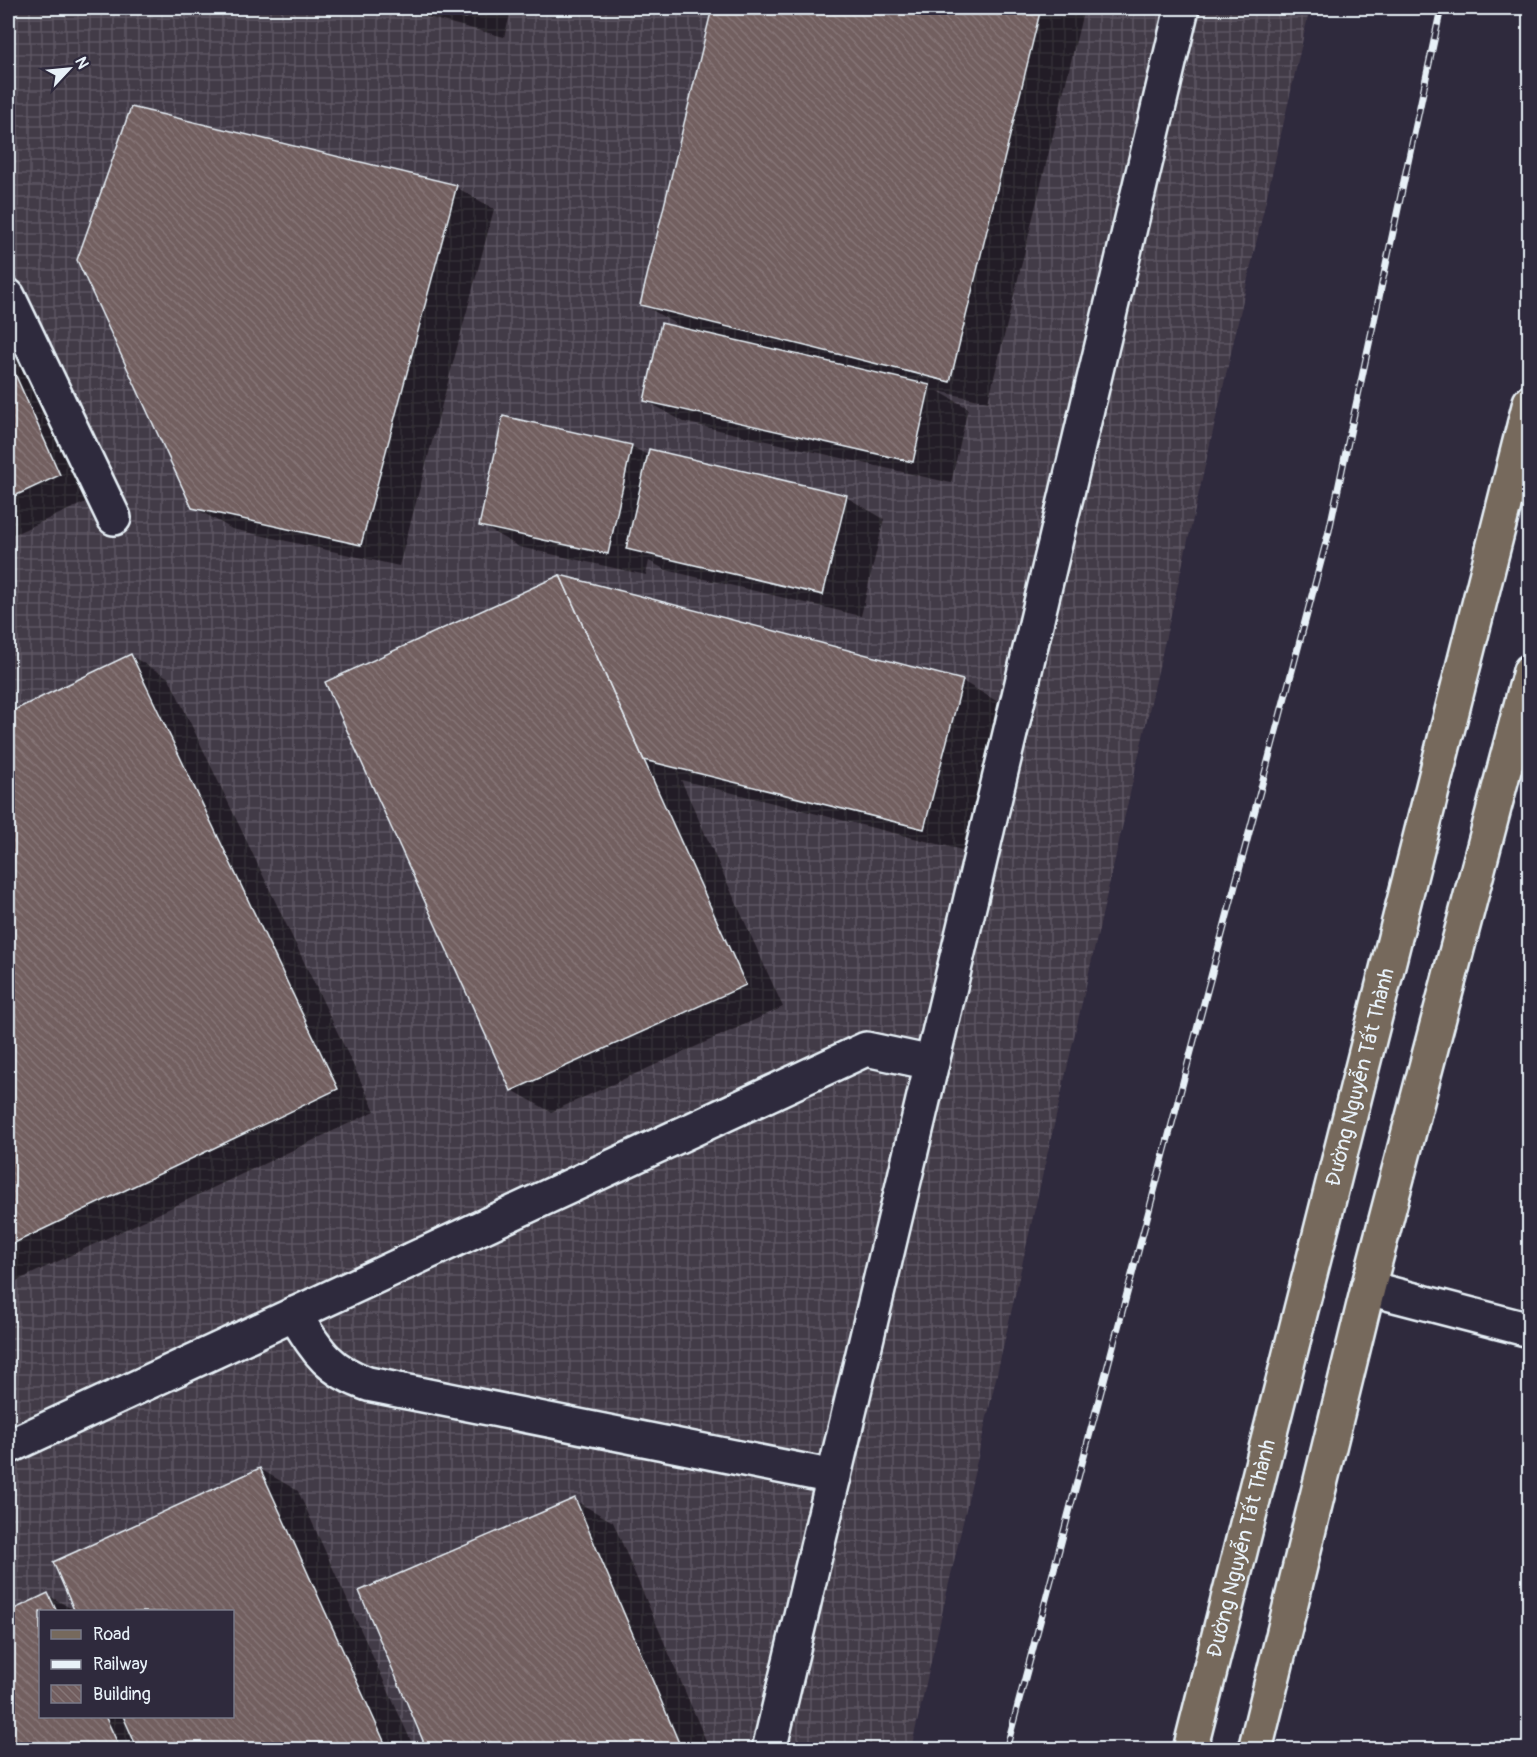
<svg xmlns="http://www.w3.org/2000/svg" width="1537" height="1757" viewBox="0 0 1537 1757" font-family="Pangolin,sans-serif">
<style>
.industrial{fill:url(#industrial-grid);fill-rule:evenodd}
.shadow{fill:#0007}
.building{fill:url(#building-back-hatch);stroke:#e8f1f8;stroke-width:1.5}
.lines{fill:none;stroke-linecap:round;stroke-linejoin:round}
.minor-casing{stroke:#e8f1f8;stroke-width:38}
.major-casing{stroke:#e8f1f8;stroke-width:38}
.minor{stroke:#2f2a3d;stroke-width:33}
.major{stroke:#76695c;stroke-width:33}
.rail-casing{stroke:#e8f1f8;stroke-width:7}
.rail{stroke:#2f2a3d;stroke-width:4.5;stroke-dasharray:14;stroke-linecap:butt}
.labels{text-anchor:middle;stroke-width:4.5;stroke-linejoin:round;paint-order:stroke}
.street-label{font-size:21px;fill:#e8f1f8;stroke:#2f2a3d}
</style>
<defs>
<pattern id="industrial-grid" width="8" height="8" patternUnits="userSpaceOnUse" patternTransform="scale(1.5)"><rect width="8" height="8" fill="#433a47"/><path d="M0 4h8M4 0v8" fill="none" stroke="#5e5762"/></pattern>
<pattern id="building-back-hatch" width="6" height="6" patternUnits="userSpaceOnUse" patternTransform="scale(1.5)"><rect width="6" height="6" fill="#725e5f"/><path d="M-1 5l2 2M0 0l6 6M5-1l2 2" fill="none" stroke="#867677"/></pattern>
</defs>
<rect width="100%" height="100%" fill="#2f2a3d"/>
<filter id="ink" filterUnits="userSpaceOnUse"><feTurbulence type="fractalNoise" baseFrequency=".0167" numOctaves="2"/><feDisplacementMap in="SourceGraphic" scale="12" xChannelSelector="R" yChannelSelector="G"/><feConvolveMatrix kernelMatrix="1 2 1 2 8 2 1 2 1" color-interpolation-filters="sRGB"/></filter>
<g filter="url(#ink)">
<path class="industrial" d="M 8,8 L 1310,8 L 911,1749 L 8,1750 ZM 40,1612 L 232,1612 L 232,1716 L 40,1716 Z"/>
<g class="shadow">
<polygon points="392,8 512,8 504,37"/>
<polygon points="714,8 1084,8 988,402 938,391 968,408 951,483 684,422 645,400 684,329 642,304"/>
<polygon points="456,187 494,209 399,566 232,529 193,507"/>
<polygon points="8,297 97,497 8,537"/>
<polygon points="631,446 649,456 846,497 884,519 861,616 666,570 649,561 646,575 519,547 481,525"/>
<polygon points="560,577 962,681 1000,703 962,850 681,780 783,1007 551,1112 512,1090"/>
<polygon points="131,656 169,678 375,1111 8,1285 8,714"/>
<polygon points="260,1469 298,1491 415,1750 8,1750 8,1614 48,1595 77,1612 40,1612 40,1716 232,1716"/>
<polygon points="574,1500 613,1522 710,1750 429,1750"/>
</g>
<g class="building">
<polygon points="432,8 468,8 466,17"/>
<polygon points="712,8 1041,8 950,382 640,305"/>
<polygon points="131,107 457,185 361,545 192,508 77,260"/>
<polygon points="661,323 930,385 913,462 644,401"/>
<polygon points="8,358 60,475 8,499"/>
<polygon points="503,416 632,445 608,554 479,526"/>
<polygon points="649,449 847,495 823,595 626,549"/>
<polygon points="560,575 746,985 511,1091 325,682"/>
<polygon points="560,575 963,680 924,829 644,760"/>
<polygon points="131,654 338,1089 8,1246 8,713"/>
<polygon points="260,1468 388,1750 138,1750 123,1716 232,1716 232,1612 75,1612 53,1562"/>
<polygon points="575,1498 682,1750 427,1750 359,1591"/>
<polygon points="48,1593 57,1612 40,1612 40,1716 105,1716 121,1750 8,1750 8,1612"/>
</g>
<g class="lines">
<defs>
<g id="minor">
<polyline points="8,296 114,518"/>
<polyline points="1368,1288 1530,1330"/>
<path d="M 294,1314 C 316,1349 327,1370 368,1384 L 834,1477"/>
<polyline points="8,1447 866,1049 932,1063"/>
<polyline points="769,1750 1182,8"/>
</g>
<g id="major">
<path id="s1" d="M 1190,1750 L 1530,402"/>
<polyline points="1255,1750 1368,1288 1530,671"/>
</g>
</defs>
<use href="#minor" class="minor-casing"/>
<use href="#major" class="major-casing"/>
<use href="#minor" class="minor"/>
<use href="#major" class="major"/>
<defs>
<polyline id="rail" points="1006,1750 1329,531 1441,8"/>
</defs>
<use href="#rail" class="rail-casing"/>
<use href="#rail" class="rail"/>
</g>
</g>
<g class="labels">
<g class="street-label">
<text dy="7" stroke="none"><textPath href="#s1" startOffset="694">Đường Nguyễn Tất Thành</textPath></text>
<text dy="7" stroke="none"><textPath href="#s1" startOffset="208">Đường Nguyễn Tất Thành</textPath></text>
</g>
</g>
<rect width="1537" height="1757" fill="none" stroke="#2f2a3d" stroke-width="30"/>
<rect x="15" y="15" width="1507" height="1727" fill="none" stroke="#e8f1f8" stroke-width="2" filter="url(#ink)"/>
<rect x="39" y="1610" width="195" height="108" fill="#2f2a3d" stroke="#797a88" stroke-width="1.5"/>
<rect x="51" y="1630" width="30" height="9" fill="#76695c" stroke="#797a88" stroke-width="1.5"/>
<text x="93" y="1640" font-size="18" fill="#e8f1f8">Road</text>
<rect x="51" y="1660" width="30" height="9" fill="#e8f1f8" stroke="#797a88" stroke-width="1.5"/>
<text x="93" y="1670" font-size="18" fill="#e8f1f8">Railway</text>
<rect x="51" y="1685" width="30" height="18" fill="url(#building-back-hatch)" stroke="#797a88" stroke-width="1.5"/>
<text x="93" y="1700" font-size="18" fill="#e8f1f8">Building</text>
<g transform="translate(69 69) rotate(64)" stroke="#2f2a3d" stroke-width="4.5" paint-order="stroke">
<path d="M0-4.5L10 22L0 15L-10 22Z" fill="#e8f1f8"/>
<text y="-9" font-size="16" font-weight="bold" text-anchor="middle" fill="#e8f1f8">N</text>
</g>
</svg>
